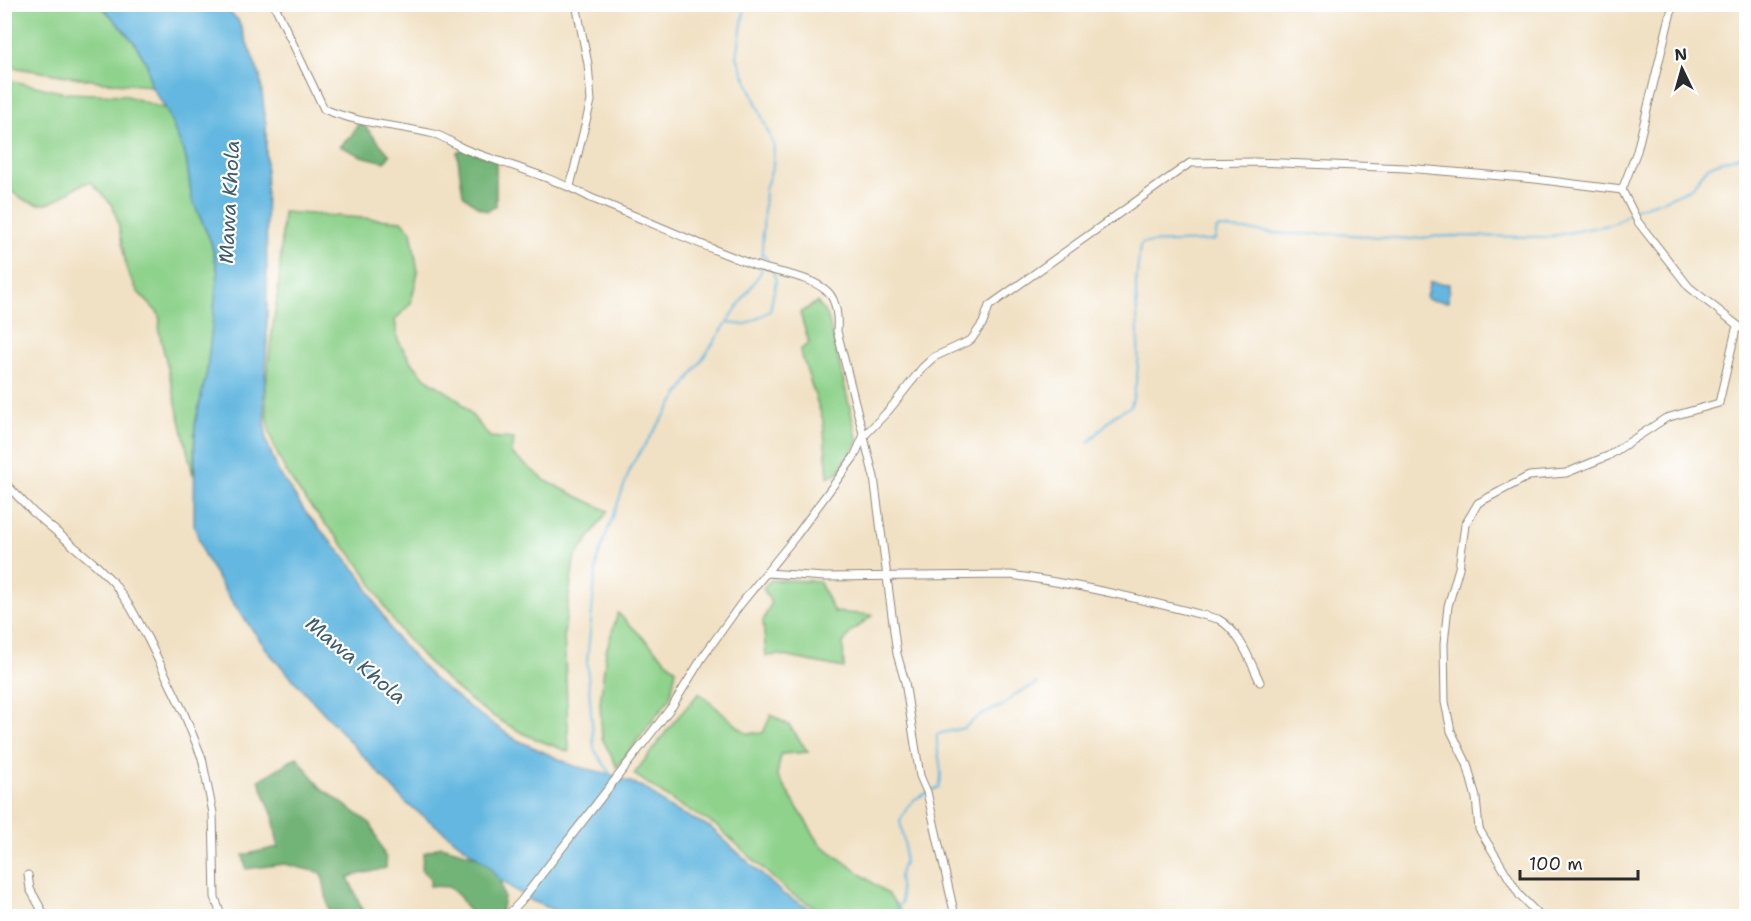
<svg xmlns="http://www.w3.org/2000/svg" width="1751" height="921" viewBox="0 0 1751 921" font-family="'Shantell Sans',sans-serif">
<style>
.green{fill:#8ed28b;stroke:#5c7e5b;stroke-width:1.5}
.forest{fill:#72b477;stroke:#4e7051;stroke-width:1.5}
.water{fill:#64b7e0;stroke:#487186;stroke-width:1.5}
.lines{fill:none;stroke-linecap:round;stroke-linejoin:round}
.stream{stroke:#64b7e0;stroke-width:2}
.street-casing{stroke:#8e8678;stroke-width:9}
.street{stroke:#fff;stroke-width:7}
.labels{text-anchor:middle;stroke-width:4.5;stroke-linejoin:round;paint-order:stroke}
.water-label{font-size:20px;font-style:italic;fill:#3f5c6a;stroke:#fff}
</style>
<rect width="100%" height="100%" fill="#fff"/>
<filter id="ink" filterUnits="userSpaceOnUse"><feTurbulence type="fractalNoise" baseFrequency=".0167" numOctaves="2"/><feDisplacementMap in="SourceGraphic" scale="12" xChannelSelector="R" yChannelSelector="G"/><feConvolveMatrix kernelMatrix="1 2 1 2 8 2 1 2 1" color-interpolation-filters="sRGB"/></filter>
<filter id="wash" filterUnits="userSpaceOnUse"><feTurbulence type="fractalNoise" baseFrequency=".008" numOctaves="4" result="noise"/><feDisplacementMap in="SourceGraphic" scale="24" xChannelSelector="R" yChannelSelector="G"/><feGaussianBlur stdDeviation="1.35" result="paint"/><feColorMatrix in="noise" values="0 0 0 0 0 0 0 0 0 0 0 0 0 0 0 0 0 1.4 0 .05"/><feComposite in="paint" operator="in"/></filter>
<g filter="url(#wash)">
<rect width="100%" height="100%" fill="#f1e1c4"/>
<g class="green">
<polygon points="97,4 102,6 134,42 147,64 151,86 104,82 5,66 4,5"/>
<path d="M 5,79 L 65,93 L 124,95 L 166,109 L 186,158 L 192,199 L 211,242 L 218,273 L 207,371 L 195,424 L 193,475 L 159,331 L 160,320 L 158,313 L 138,292 L 127,271 L 118,222 L 112,205 L 91,182 C 66,185 56,215 25,200 C 15,195 10,191 5,181 Z"/>
<path d="M 283,212 L 402,221 L 411,231 L 418,272 L 411,303 L 395,320 L 398,340 L 410,360 L 425,378 L 458,399 L 490,437 L 514,439 L 512,454 L 546,481 L 608,511 L 574,559 L 564,634 L 569,752 C 551,744 531,739 515,729 C 469,705 428,666 396,625 C 383,607 374,585 361,567 C 329,524 284,487 270,433 C 259,389 275,325 279,280 C 281,258 282,235 283,212 Z"/>
<polygon points="817,302 828,317 858,442 839,472 828,477 823,420 800,350 809,343 800,313"/>
<polygon points="771,580 819,581 834,612 873,615 851,632 843,643 844,668 779,655 766,656 763,621 771,603 763,588"/>
<polygon points="618,613 676,670 670,698 617,767 602,738 600,703 606,651"/>
<polygon points="699,693 746,733 763,733 771,715 789,725 808,752 781,754 777,775 820,844 888,894 900,910 901,916 835,916 814,907 787,891 717,826 676,803 634,774 672,724"/>
</g>
<g class="forest">
<polygon points="360,121 390,155 385,162 361,156 340,146 351,136"/>
<polygon points="464,149 496,160 496,206 487,211 478,207 463,195 457,152"/>
<polygon points="297,757 320,787 371,824 386,859 386,868 348,877 365,916 330,916 322,873 284,864 246,869 243,855 278,847 273,816 259,780"/>
<polygon points="441,846 479,857 488,865 500,880 504,898 500,916 472,916 460,897 449,887 430,886 430,878 421,870 424,853"/>
</g>
<g class="water">
<polygon points="97,5 222,5 238,20 260,76 266,126 267,339 264,397 266,440 278,471 306,513 359,574 394,635 433,678 473,710 515,739 574,766 610,774 645,788 670,808 710,827 783,894 810,909 831,916 567,916 530,900 500,880 488,865 406,803 270,654 226,593 204,555 194,525 195,424 207,371 218,273 211,242 192,199 186,158 166,109 151,86 147,64 134,42 102,6"/>
<polygon points="1430,282 1449,284 1448,302 1429,300 1426,297"/>
</g>
<g class="lines">
<g class="stream">
<polyline points="1635,209 1664,200 1691,188 1708,167 1716,163 1746,154"/>
<polyline points="762,251 771,267"/>
<polyline points="729,323 745,325 770,311 776,281 773,272"/>
<path d="M 1088,443 L 1115,415 L 1131,406 C 1143,362 1137,333 1136,288 C 1136,275 1139,260 1140,246 L 1143,243 L 1210,241 L 1215,240 L 1217,228 L 1221,228 L 1286,234 L 1337,234 L 1411,239 L 1439,236 L 1547,237 L 1613,224 L 1631,213"/>
<polyline points="611,775 594,749 587,662 597,560 632,464 761,272 765,189 773,166 774,146 737,57 745,4"/>
<path d="M 890,916 L 902,902 L 899,877 L 904,862 L 905,846 L 900,821 L 908,806 L 915,799 L 939,787 C 945,771 935,751 937,734 L 964,728 L 980,715 L 1004,705 L 1014,695 L 1038,683"/>
</g>
</g>
</g>
<g filter="url(#ink)">
<g class="lines">
<defs>
<g id="street">
<path d="M 274,4 L 324,109 C 359,124 397,125 434,134 C 446,137 456,146 467,150 C 508,165 552,177 591,198 C 644,219 697,244 751,264 C 774,273 810,275 828,292 C 837,301 838,319 837,331 L 874,477 L 897,654 L 905,682 L 920,776 L 927,792 L 955,916"/>
<polyline points="1673,4 1637,151 1622,190 1638,222 1689,287 1746,332"/>
<polyline points="570,186 591,101 588,64 576,4"/>
<polyline points="4,482 33,512 96,565 113,582 131,608 148,639 183,711 202,758 213,813 215,897 221,916"/>
<path d="M 767,573 L 825,577 L 1010,575 C 1080,584 1150,601 1218,619 C 1240,631 1250,661 1260,682"/>
<polyline points="28,875 30,889 45,916"/>
<polyline points="507,916 521,901 673,705 702,658 740,605 796,536 854,457 863,437 889,410 923,367 934,357 971,340 983,323 989,306 1190,163 1254,162 1406,168 1535,179 1622,190"/>
<polyline points="1540,916 1520,896 1479,829 1476,798 1467,764 1451,731 1445,702 1444,644 1448,606 1459,568 1465,525 1478,503 1529,476 1566,473 1608,456 1666,418 1719,403 1737,325"/>
</g>
</defs>
<use href="#street" class="street-casing"/>
<use href="#street" class="street"/>
</g>
</g>
<g class="labels">
<g class="water-label">
<text transform="translate(229 202) rotate(-87)" y="7">Mawa Khola</text>
<text transform="translate(356 660) rotate(40)" y="7">Mawa Khola</text>
</g>
</g>
<rect width="1751" height="921" fill="none" stroke="#fff" stroke-width="24"/>
<g transform="translate(1682 69) rotate(355)" stroke="#ffffff" stroke-width="4.5" paint-order="stroke">
<path d="M0-4.5L10 22L0 15L-10 22Z" fill="#2b2b2b"/>
<text y="-9" font-size="16" font-weight="bold" text-anchor="middle" fill="#2b2b2b">N</text>
</g>
<path d="M1520 870v9h118v-9" fill="none" stroke="#2b2b2b" stroke-width="3"/>
<text x="1529" y="870" font-size="18" fill="#2b2b2b" stroke="#ffffff" stroke-width="4.5" paint-order="stroke">100 m</text>
</svg>
